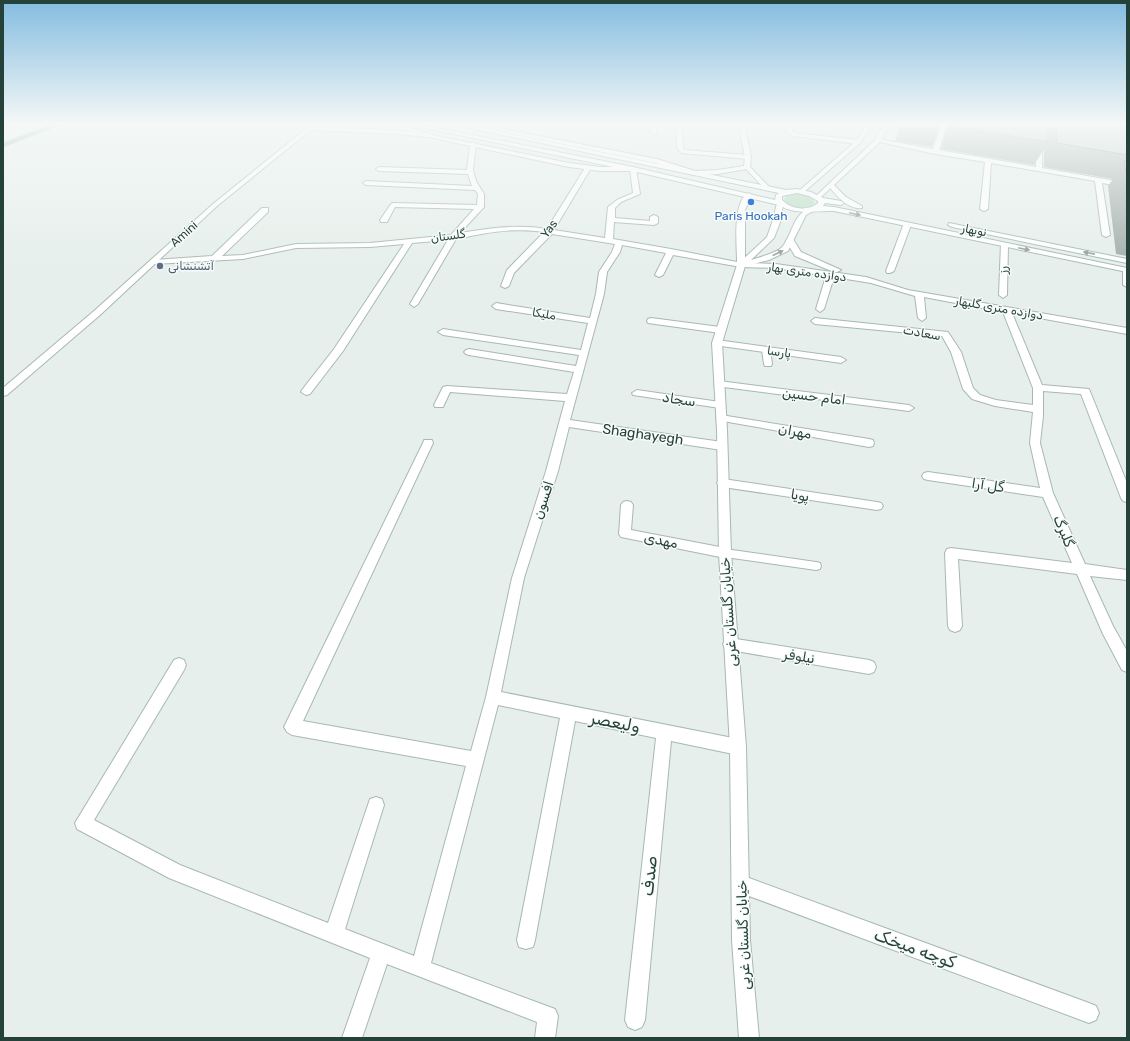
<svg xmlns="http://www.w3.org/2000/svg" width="1130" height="1041" viewBox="0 0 1130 1041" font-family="Rubik,'Noto Naskh Arabic',sans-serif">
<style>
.green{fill:#bfe0c8}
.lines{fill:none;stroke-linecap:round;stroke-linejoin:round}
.service-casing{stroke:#a8b8b2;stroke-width:2}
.minor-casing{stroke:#a8b8b2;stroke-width:2}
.tertiary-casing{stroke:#a8b8b2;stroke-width:2}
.secondary-casing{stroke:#a4bbb3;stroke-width:2}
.primary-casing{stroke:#c2cac8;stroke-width:2}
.service{fill:#fff;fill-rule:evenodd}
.minor{fill:#fff;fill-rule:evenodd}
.tertiary{fill:#fff;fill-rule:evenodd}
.secondary{fill:#fff;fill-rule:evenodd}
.primary{fill:#6aa596;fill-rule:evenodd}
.wall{fill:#a1aea9}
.building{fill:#bbcac4;stroke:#838d89}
.oneway{fill:#92a09c}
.shop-dot{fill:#3f7fe0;stroke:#f7fbf9;stroke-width:1.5}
.service-dot{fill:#5c6f8a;stroke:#f7fbf9;stroke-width:1.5}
.labels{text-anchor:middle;stroke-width:3;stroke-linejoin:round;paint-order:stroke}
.far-shop-label{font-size:12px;fill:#366cbe;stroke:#f7fbf9}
.far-street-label{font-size:12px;fill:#24423a;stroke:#f7fbf9}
.far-service-label{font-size:12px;fill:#4e5e75;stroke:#f7fbf9;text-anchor:start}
.street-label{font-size:14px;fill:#24423a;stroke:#f7fbf9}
.near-street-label{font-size:17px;fill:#24423a;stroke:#f7fbf9}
</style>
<rect width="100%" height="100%" fill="#e6efeb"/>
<path class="green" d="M 791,194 C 800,193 811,194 815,203 C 807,211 790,208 784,200 L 785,196 Z"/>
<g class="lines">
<defs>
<g id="service">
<polygon points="763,348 769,348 770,350 772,364 771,366 765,366 764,364 762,350"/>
<polygon points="725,549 816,562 820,563 821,566 820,569 816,570 725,557 721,556 720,553 721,550"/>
</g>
<g id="minor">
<polygon points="648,122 654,122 657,135 652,134"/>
<polygon points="786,122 792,122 792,131 796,133 858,140 861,142 858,144 793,136 786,132"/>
<polygon points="942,122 948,122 939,150 1036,167 1036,122 1042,122 1042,168 1127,183 1127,187 1102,183 1110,235 1106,237 1102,235 1095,181 991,163 988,209 984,211 980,209 985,162 935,154 875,141 878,139 933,149"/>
<polygon points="308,127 395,130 429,133 432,135 429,137 395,134 306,130 305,129"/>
<polygon points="679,127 682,129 683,148 685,150 748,155 751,157 748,159 681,153 677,148 676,129"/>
<path d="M 473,142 L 476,144 L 473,170 L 476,181 L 484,194 L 484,207 L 460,233 C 490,228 518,224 547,229 L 585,168 L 588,166 L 591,168 L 554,230 L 605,238 L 608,207 L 617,200 L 633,193 L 630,169 L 633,167 L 636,169 L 640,194 L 621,202 L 615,208 L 615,218 L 650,221 L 650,217 L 654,215 L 658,217 L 658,223 L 654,225 L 614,222 L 613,239 L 671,249 L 737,262 C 737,246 732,200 749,193 L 752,195 L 745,210 L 745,263 L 776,264 L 866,277 L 908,290 L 1127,328 L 1127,334 L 1012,313 L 1042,385 L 1089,389 L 1127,483 L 1127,502 L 1123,501 L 1121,498 L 1081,394 L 1043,391 L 1043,416 L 1040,443 L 1053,493 L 1085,564 L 1127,570 L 1127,580 L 1090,576 L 1113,626 L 1127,651 L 1127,672 L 1122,670 L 1103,634 L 1077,574 L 958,559 L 962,626 L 960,630 L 955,632 L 950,630 L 948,626 L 945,553 L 947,549 L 951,548 L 1072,563 L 1043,497 L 928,480 L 924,479 L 922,476 L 924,473 L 928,472 L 1040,488 L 1030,443 L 1033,412 L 995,406 L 972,399 L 963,389 L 951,352 L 942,336 L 815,324 L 811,321 L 815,318 L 948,332 L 961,352 L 973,388 L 980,395 L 996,400 L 1033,405 L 1033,388 L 1003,312 L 924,297 L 926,318 L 922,321 L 918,318 L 915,296 L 871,283 L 834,277 L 824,309 L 820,312 L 816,309 L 826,276 L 776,268 L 741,267 L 673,255 L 663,275 L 659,277 L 655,275 L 666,253 L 622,245 L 620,252 L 607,272 L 604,294 L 570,420 L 722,442 L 726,443 L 727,446 L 726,449 L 722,450 L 569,427 L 558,471 L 524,578 L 501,692 L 738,739 L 744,741 L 746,747 L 744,753 L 738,755 L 671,741 L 645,1020 L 642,1027 L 635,1030 L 628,1027 L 625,1020 L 656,738 L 575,721 L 535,940 L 533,947 L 526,949 L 519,947 L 517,940 L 560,718 L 498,705 L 431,963 L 555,1009 L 558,1016 L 555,1038 L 535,1038 L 537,1022 L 387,964 L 362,1038 L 342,1038 L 370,958 L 169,878 L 77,829 L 75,823 L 174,660 L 179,658 L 184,660 L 186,665 L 184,670 L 94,820 L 180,865 L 328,923 L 370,799 L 376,797 L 382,799 L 384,805 L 345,929 L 414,956 L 466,766 L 292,735 L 287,732 L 284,727 L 423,443 L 424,440 L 432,440 L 433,443 L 303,721 L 471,751 L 486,697 L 512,578 L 546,471 L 565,401 L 450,392 L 443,407 L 435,407 L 434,405 L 443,387 L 447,386 L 567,394 L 574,372 L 469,355 L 466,354 L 464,352 L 466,350 L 469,349 L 576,366 L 579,355 L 443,335 L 438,332 L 443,329 L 581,350 L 588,323 L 496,309 L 492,306 L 496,303 L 590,318 L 596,294 L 599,272 L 612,252 L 615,244 L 552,234 L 514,273 L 509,286 L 505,288 L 501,286 L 507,270 L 544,232 C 514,227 485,233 456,239 L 418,304 L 414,307 L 410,304 L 448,240 L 412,243 L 343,351 L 310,394 L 306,395 L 301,392 L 302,390 L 334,349 L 404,244 L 370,247 L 296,248 L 243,259 L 154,264 L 150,262 L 154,260 L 212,256 L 262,208 L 268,208 L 268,212 L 222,256 L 243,255 L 296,244 L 370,243 L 451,235 L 474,209 L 395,207 L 387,222 L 381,222 L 380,220 L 391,204 L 393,203 L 477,205 L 478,194 L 475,190 L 366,185 L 363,183 L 366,181 L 472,186 L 468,174 L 379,171 L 376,169 L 379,167 L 467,170 L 470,144 Z"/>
<polygon points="904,223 907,223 911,225 894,271 890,273 887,273 886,271"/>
<polygon points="787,239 793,239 801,252 841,270 837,272 834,272 795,256 786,241"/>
<polygon points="1001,243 1007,243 1008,245 1007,295 1003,298 999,295"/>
<polygon points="1123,268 1127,268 1127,287 1123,285"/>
<polygon points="651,318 720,327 724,330 720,333 648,323 647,321 648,319"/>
<polygon points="717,340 841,357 846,360 841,363 714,345 712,343"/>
<polygon points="719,381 909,405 914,408 909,411 716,386 714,384"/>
<polygon points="637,390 720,402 725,405 720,408 633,395 632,393"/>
<polygon points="721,415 869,439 873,440 874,443 873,446 869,447 717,420 716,418"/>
<polygon points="723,479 877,502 881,503 883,506 881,509 877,510 723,487 719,486 717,483 719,480"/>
<polygon points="627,501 631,502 633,505 631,530 725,548 729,549 731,553 729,557 725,558 621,537 619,534 621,505 623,502"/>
<polygon points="730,638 869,660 874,662 876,667 874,672 869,674 730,650 725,648 723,644 725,640"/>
<polygon points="741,875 1089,1003 1096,1006 1099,1013 1096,1020 1089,1023 741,893 735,890 732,884 735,878"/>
</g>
<g id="tertiary">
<polygon points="402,122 406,122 411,128 423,133 569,163 600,167 633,167 636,169 633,171 600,171 569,167 419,135 407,130 401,123"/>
<polygon points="456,122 467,122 657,159 695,171 718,170 744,166 745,157 738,122 744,122 751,157 750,167 771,189 766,190 746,169 718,174 695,175 656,163"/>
<polygon points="868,122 874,122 860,143 804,192 800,192 800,190 856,141"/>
<polygon points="885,122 891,122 880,142 820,198 816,198 816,196 875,140"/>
<polygon points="312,124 317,125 217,206 100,315 7,395 3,396 3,388 94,311 213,204"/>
<path d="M 780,201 L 783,203 L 781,220 L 774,238 L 751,260 C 759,257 778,253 783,246 C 793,233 793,213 811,208 L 815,210 L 806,215 L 788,251 L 769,260 L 745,266 L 722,343 L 727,430 L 731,553 L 746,747 L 750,940 L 759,1038 L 739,1038 L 732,940 L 730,747 L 719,553 L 717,430 L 712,343 L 737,265 L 767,237 L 773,220 L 777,203 Z"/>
</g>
<g id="secondary">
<polygon points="314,122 326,122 314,127 311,125"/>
<path d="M 396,122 L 407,122 L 633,167 L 775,200 L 776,195 L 779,193 L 465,127 L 468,125 L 786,190 L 797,189 L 811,192 L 823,198 L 841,201 L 844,203 L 841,205 L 825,203 L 823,206 L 834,207 L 1127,268 L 1127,272 L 834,211 C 815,210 796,216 779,205 L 633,171 ZM 797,193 L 809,196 L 818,201 L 818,203 C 807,212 791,209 782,200 L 782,196 Z"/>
<path d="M 829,184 L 833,184 L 846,197 L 862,206 L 862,208 C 849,210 836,196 829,186 Z"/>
<polygon points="949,223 1127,259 1127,263 952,227 948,225"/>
</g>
<polygon id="primary" points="59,122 67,122 3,147 3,143"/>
</defs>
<use href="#service" class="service-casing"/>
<use href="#minor" class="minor-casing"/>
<use href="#tertiary" class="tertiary-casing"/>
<use href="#secondary" class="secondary-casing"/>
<use href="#primary" class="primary-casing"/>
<use href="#service" class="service"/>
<use href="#minor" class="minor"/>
<use href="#tertiary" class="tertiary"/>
<use href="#secondary" class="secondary"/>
<use href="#primary" class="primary"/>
</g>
<g class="wall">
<polygon points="902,122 942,122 932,147 895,141"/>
<polygon points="949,122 1127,122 1127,256 1116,254 1108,186 1113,179 1044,167 1044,149 1034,165 941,149"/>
</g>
<g class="building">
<polygon points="928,122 942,122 942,124"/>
<polygon points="952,122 1047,122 1048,142 951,126"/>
<polygon points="1056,122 1127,122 1127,155 1057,143"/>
<polygon points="1124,161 1127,162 1127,178"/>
</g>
<defs><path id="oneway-solid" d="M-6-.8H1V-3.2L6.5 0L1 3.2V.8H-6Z"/></defs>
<g class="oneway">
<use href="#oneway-solid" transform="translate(855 214) rotate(12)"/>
<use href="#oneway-solid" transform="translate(1024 249) rotate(12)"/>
<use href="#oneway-solid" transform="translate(778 253) rotate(-26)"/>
<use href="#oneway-solid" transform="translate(1089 253) rotate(-169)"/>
</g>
<linearGradient id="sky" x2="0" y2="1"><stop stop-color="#84bce0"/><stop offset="0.46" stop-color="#f4f8f6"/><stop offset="1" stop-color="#f4f8f6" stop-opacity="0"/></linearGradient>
<rect width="1130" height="268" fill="url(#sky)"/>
<circle class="shop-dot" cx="751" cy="202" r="4"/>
<circle class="service-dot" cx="160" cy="266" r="4"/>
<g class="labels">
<g class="far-shop-label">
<text x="751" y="220">Paris Hookah</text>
</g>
<g class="far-street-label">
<text transform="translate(549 229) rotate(-53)" y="4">Yas</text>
<text transform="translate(974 230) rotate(11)" y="4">نوبهار</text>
<text transform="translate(184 234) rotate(-42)" y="4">Amini</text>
<text transform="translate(448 236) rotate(-8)" y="4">گلستان</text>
<text transform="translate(1003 270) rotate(-89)" y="4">رز</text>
<text transform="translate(807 272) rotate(8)" y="4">دوازده متری بهار</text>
<text transform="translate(999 308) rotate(10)" y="4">دوازده متری گلبهار</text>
<text transform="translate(544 314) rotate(9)" y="4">ملیکا</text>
<text transform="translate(922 333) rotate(10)" y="4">سعادت</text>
<text transform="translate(779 352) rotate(8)" y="4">پارسا</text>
</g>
<g class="far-service-label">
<text x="168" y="270">آتشنشانی</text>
</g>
<g class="street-label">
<text transform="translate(814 396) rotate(7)" y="5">امام حسین</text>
<text transform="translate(679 399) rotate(8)" y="5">سجاد</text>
<text transform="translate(795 431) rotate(10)" y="5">مهران</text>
<text transform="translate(643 434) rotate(8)" y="5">Shaghayegh</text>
<text transform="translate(988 485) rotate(8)" y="5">گل آرا</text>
<text transform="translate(800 495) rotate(9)" y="5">پویا</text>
<text transform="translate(543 500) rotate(-72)" y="5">افسون</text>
<text transform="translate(1064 531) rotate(67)" y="5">گلبرگ</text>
<text transform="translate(661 540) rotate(11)" y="5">مهدی</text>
<text transform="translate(728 612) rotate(-94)" y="5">خیابان گلستان غربی</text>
<text transform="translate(799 656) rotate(9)" y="5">نیلوفر</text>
<text transform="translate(743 935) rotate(-92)" y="5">خیابان گلستان غربی</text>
</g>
<g class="near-street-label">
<text transform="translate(615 722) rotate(11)" y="6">ولیعصر</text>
<text transform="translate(649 876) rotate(-84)" y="6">صدف</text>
<text transform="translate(915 948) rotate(20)" y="6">کوچه میخک</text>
</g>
</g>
<rect width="1130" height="1041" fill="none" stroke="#24423a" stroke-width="8"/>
</svg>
